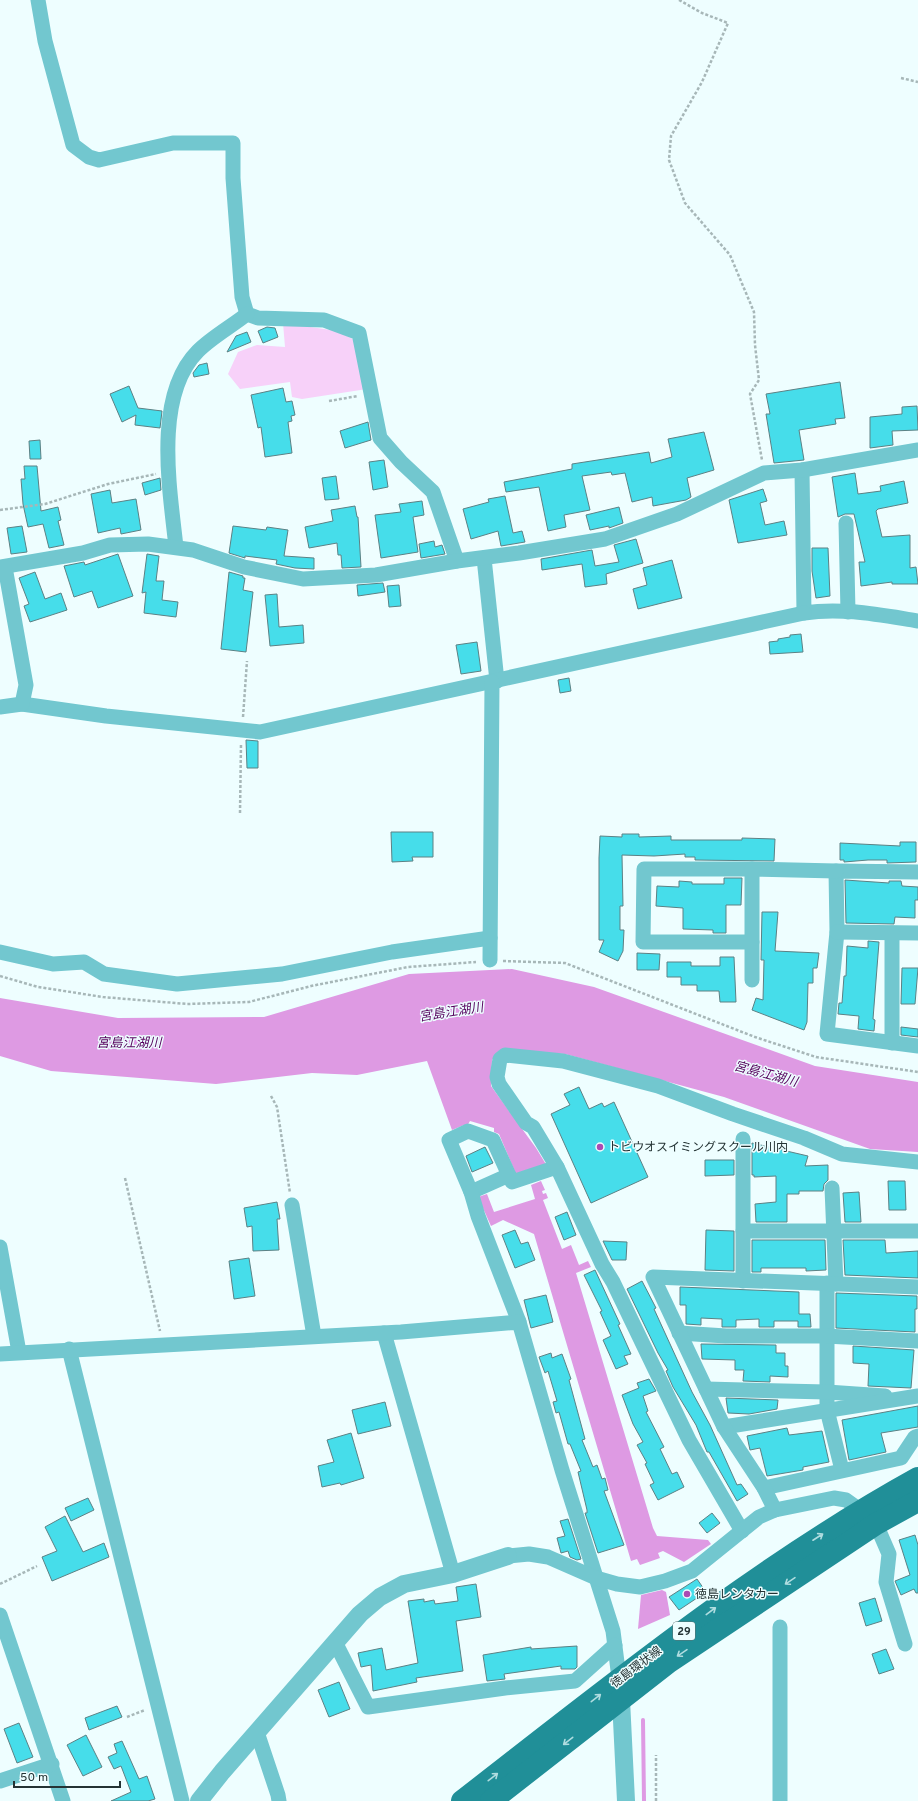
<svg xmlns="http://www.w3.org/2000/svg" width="918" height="1801" viewBox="0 0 918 1801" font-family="Overpass,'Noto Sans JP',sans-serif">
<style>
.green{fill:#f7d1f9}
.water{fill:#de9ae3}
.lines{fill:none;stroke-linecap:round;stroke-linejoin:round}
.stream{stroke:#de9ae3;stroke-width:4}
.building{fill:#46ddea;stroke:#5c8184}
.path{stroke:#a7b7b8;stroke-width:2.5;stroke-dasharray:3 2;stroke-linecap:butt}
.minor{stroke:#72c7cf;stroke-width:15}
.tertiary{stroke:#72c7cf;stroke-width:18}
.primary{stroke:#208f98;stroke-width:22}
.oneway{stroke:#b0dde0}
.poi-dot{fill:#ab4bb3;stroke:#eefeff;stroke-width:1.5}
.labels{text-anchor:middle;stroke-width:3;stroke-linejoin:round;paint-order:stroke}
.shield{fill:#eefeff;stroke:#617071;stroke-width:1}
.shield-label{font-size:11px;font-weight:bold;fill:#243334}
.poi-label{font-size:12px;fill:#243334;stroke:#eefeff;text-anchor:start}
.street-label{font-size:12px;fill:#243334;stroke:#eefeff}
.water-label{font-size:13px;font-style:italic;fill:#56005d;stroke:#eefeff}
</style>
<rect width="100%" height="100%" fill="#eefeff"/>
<polygon class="green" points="283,323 338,331 356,341 367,389 302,399 292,397 290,382 240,389 228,374 238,352 257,345 285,347"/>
<g class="water">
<polygon points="512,969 594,987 815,1066 918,1082 918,1152 870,1149 724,1097 565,1054 500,1050 492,1060 491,1086 536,1148 547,1166 516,1174 499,1134 494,1132 494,1128 470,1121 467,1126 464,1125 452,1130 427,1061 357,1075 312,1073 216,1084 51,1071 0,1056 0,998 118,1018 264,1017 409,974"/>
<polygon points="541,1181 545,1190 542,1191 543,1194 546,1193 548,1198 543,1200 562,1249 571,1245 579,1265 588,1261 591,1267 576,1273 653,1528 657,1536 708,1540 711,1544 684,1562 663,1551 658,1553 660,1558 640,1565 637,1559 631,1561 534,1234 503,1220 491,1226 478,1197 487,1194 494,1212 535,1199 531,1185"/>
<polygon points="662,1590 666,1592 670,1615 638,1629 641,1595"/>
</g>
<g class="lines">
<polyline class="stream" points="643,1720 644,1801"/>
</g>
<g class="building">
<polygon points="267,327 275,328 278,337 263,343 258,331"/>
<polygon points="247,332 251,342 227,352 236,336"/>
<polygon points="207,363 209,374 194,377 193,373 199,365"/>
<polygon points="840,382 845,418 835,419 836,424 799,430 804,460 774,463 766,414 770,414 766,394"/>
<polygon points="129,386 138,408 162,411 160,428 135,425 136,415 122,422 110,394"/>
<polygon points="283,388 286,402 292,401 295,415 291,416 292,421 288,422 292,453 265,457 261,427 258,428 251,395"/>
<polygon points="917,406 918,430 892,431 893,445 870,448 870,417 902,414 902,407"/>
<polygon points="368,422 371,440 345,448 340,431"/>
<polygon points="704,432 714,470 687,478 691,497 686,500 653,506 652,497 632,502 625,473 612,475 611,472 582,476 590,510 564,515 566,527 548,531 539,487 506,492 504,482 572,469 572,464 649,452 651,463 672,457 668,439"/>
<polygon points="40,440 41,459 30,459 29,441"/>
<polygon points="384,460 388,487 373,490 369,462"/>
<polygon points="24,466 37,466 41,511 58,507 61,520 58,521 64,545 49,548 43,524 28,527 23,504 21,479 25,479"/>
<polygon points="855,473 858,494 881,491 880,486 904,481 908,503 878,509 876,511 882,537 910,535 910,568 916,567 918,584 892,584 892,582 861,586 859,562 865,562 854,514 845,514 838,517 832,477"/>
<polygon points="336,476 339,499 325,500 322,478"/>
<polygon points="160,478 161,490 145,495 142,483"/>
<polygon points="763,489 767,501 760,503 765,525 784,521 787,535 738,543 729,500"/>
<polygon points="110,490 112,503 136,499 141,530 121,534 120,528 98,533 91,494"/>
<polygon points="505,496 513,533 522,531 525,542 501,546 498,531 471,539 463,509 489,502 488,499"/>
<polygon points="422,501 424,515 413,517 418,552 381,558 375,515 401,512 399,504"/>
<polygon points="355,506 357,517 358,517 361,567 342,568 341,555 338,555 337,543 309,548 305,527 333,521 331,510"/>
<polygon points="619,507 623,523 609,528 609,526 590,530 586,515"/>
<polygon points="22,526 27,552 11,554 7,528"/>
<polygon points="233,526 266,530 267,527 288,530 284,556 314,558 314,569 295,568 276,564 277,560 245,556 245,558 229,553"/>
<polygon points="636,539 643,563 606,574 607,584 585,587 582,564 542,570 541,559 592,550 595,566 619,562 614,545"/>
<polygon points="434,541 435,547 442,545 445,554 421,558 419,544"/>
<polygon points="812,548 828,548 830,596 816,598 812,571"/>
<polygon points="118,554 133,596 98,608 92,591 74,597 64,566 84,562 85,565"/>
<polygon points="147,554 159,556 156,581 164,581 162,600 178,602 176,617 144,613 146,592 142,593"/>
<polygon points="672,560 682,598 638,609 633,589 647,585 643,568"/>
<polygon points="35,572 45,599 61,593 67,610 30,622 24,606 29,604 19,578"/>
<polygon points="229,572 243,576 243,578 245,578 243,590 253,592 246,652 221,649"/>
<polygon points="383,583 385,592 358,596 357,585"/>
<polygon points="399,585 401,606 389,607 387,586"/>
<polygon points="277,594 279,627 303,625 304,643 270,646 265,595"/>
<polygon points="801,634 803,652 770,654 769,642 778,641 778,639 790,637 790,635"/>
<polygon points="477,642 481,671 461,674 456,645"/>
<polygon points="569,678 571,691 560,693 558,680"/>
<polygon points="246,740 258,741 258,768 247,768"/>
<polygon points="391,832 433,832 433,857 412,857 413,861 392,862"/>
<polygon points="622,834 639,834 639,837 671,836 671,840 742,840 742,838 775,839 774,861 695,860 695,857 685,857 685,854 654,856 622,855 623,906 620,906 620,930 624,930 623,951 618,961 599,952 604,940 599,940 599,858 600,836 622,837"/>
<polygon points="900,842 916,842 916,862 887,863 887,860 868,860 844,862 844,860 840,860 840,843 900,846"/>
<polygon points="724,878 742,878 741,905 726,905 726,933 713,933 713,930 683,929 683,908 656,906 657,886 679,887 679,881 692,882 692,884 724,884"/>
<polygon points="845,880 889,883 889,881 901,881 902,886 918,887 918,900 915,900 915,918 895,917 894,924 846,923"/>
<polygon points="762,912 778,912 775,951 819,953 817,968 813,968 813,983 808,983 807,1022 804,1030 752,1010 756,998 763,1000 764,960 761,960"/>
<polygon points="868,941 879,942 873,1019 875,1020 874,1031 858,1029 859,1016 838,1014 839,1003 842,1003 844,976 846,976 847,946 868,948"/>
<polygon points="637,953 660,954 659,970 637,970"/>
<polygon points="720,957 734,957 736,1002 720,1002 719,991 697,991 697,985 681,985 681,977 667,977 667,962 691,962 691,966 720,966"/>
<polygon points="902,968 918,968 915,1004 901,1004"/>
<polygon points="901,1027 918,1029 918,1037 901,1035"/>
<polygon points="579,1087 589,1109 602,1103 604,1107 614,1102 648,1177 591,1203 551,1114 570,1105 564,1094"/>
<polygon points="752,1143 808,1156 805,1166 828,1165 828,1180 824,1184 823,1191 799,1191 799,1194 787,1194 787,1222 756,1222 755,1204 776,1202 776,1176 754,1177 754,1175 752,1175"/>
<polygon points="485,1147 493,1163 472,1172 466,1156"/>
<polygon points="705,1160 734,1160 734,1175 705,1176"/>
<polygon points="888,1181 905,1181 906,1210 889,1210"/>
<polygon points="859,1192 861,1222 845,1222 843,1193"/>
<polygon points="277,1202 280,1219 277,1219 279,1250 253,1251 252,1226 247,1227 244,1208"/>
<polygon points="567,1212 576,1235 564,1240 555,1217"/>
<polygon points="515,1230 521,1244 528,1242 535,1260 515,1268 502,1235"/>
<polygon points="706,1230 734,1231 734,1271 705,1270"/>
<polygon points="752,1240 825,1240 826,1270 806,1271 806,1268 761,1268 761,1272 752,1272"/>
<polygon points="843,1240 885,1240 886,1253 918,1251 918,1278 845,1275"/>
<polygon points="603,1241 627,1242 626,1260 612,1260"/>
<polygon points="249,1258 255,1296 234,1299 229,1261"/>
<polygon points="595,1270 620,1324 618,1325 631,1354 624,1356 628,1364 616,1369 603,1340 611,1336 600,1312 602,1311 584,1275"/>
<polygon points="642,1281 656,1308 654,1309 692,1392 710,1425 737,1485 741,1484 748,1494 737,1501 709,1452 707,1452 696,1425 673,1387 666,1371 668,1370 658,1353 627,1289"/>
<polygon points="680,1287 799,1292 799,1314 810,1314 811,1327 798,1327 798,1321 774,1321 774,1327 759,1327 759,1319 736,1320 736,1327 722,1327 722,1319 701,1318 701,1325 686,1324 686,1305 680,1305"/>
<polygon points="836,1293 917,1296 917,1309 915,1309 915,1332 836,1328"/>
<polygon points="546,1295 553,1322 531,1328 524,1300"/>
<polygon points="701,1344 776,1345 776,1353 785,1353 785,1366 788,1366 788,1377 770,1376 770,1382 743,1381 744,1370 735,1370 735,1360 702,1359"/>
<polygon points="853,1346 914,1350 911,1388 868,1386 869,1364 853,1363"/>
<polygon points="551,1353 552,1358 562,1354 571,1379 569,1380 585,1439 582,1440 593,1467 597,1465 602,1479 605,1478 608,1490 604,1491 624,1545 598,1553 585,1513 587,1513 587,1510 578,1472 581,1471 570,1444 568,1444 559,1412 556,1413 553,1402 557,1401 548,1371 545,1373 539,1357"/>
<polygon points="649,1379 656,1391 643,1396 648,1411 646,1412 664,1447 660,1449 672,1474 677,1472 684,1487 658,1500 650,1485 654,1483 645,1464 647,1463 637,1445 643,1442 633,1424 622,1395 639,1388 637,1383"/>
<polygon points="726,1398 778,1400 777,1409 749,1414 728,1413"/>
<polygon points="385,1402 391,1426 358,1434 352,1410"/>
<polygon points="918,1406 918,1427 881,1433 886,1452 849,1460 842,1420"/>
<polygon points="787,1428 789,1435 822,1431 829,1462 803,1467 803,1470 767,1476 760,1448 750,1450 747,1436"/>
<polygon points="351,1433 364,1478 341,1485 340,1483 322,1487 318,1466 334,1462 327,1440"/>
<polygon points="88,1498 94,1510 71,1521 65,1508"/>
<polygon points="712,1513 720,1523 707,1533 699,1523"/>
<polygon points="65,1516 83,1552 104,1543 109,1557 52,1581 42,1557 57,1551 45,1527"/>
<polygon points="568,1519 581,1559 577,1560 570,1557 568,1551 561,1553 557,1538 565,1536 560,1521"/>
<polygon points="915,1535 918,1545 918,1593 916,1593 914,1589 901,1595 895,1581 910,1575 899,1540"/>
<polygon points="697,1579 706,1592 679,1610 669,1597"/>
<polygon points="476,1584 481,1617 456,1621 463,1671 416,1678 417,1682 373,1691 371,1665 361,1667 358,1653 382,1648 386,1670 418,1663 408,1601 424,1599 424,1602 434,1600 435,1604 458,1601 456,1587"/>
<polygon points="875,1598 882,1621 866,1626 859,1603"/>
<polygon points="577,1646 577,1667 575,1669 561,1669 561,1666 504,1674 505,1679 487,1681 483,1655 531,1647 531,1649"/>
<polygon points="886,1649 894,1669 879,1674 872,1654"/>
<polygon points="339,1682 350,1709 329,1717 318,1690"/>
<polygon points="117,1706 122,1717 89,1730 85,1718"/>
<polygon points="19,1723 33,1757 17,1763 4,1729"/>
<polygon points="86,1735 102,1767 83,1776 67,1745"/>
<polygon points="122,1741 139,1779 147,1776 155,1799 148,1801 111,1801 131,1792 121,1766 114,1769 108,1757 117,1753 114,1744"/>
</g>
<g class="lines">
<g class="path">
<polyline points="679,0 702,13 728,23 702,82 671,136 669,160 685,203 730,255 754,312 755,345 759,380 750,394 762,460"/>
<polyline points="901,78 918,82"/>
<polyline points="329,401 358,396"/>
<polyline points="0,510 45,504 108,484 156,474"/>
<polyline points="243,717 247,661"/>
<polyline points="240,813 241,744"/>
<polyline points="503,961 565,963 755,1037 816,1057 918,1072"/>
<polyline points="0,976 38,987 103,997 187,1004 249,1002 311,986 408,967 476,962"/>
<polyline points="271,1096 277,1107 290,1193"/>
<polyline points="125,1178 160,1331"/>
<polyline points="0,1584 37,1566"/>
<polyline points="127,1717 145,1710"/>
<polyline points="656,1801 656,1755"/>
</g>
<g class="minor">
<polyline points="38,0 45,41 73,145 89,157 99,160 173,143 233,143 233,178 242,297 247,314 258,318 324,320 359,333 380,438 401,462 433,492 457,561"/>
<path d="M 802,470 L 804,613 C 842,607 880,615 918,621"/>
<polyline points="846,523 848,612"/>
<path d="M 176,547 C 170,490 153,396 198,351 C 212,337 232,326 247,314"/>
<polyline points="484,558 497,681"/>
<polyline points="0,567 83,553 110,545 148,544 193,550 244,567 303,579 376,575 457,561 519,553 605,539 677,514 764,473 802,470 918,450"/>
<polyline points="22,704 106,716 260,732 804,613"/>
<polyline points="0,707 22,704 26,685 5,567"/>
<polyline points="918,872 836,871 837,932 827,1034 918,1046"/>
<polyline points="837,932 918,933"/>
<polyline points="752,942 643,942 644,869 752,869"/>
<polyline points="0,952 53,964 84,962 104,974 177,984 282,974 392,952 490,938"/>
<polyline points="490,960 492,682"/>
<polyline points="752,980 752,869 836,871"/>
<polyline points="892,1043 892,933"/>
<polyline points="509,1175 471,1192 449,1140 468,1131 493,1140 512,1182 557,1167"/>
<polyline points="832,1188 836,1284"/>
<polyline points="471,1192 478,1216 519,1322"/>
<polyline points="292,1205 314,1336"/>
<polyline points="743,1231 918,1231"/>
<polyline points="0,1247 19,1352"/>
<polyline points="743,1281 743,1139"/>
<polyline points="827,1283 827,1410 842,1470"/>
<polyline points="384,1333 453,1574"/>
<polyline points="679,1333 726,1336 826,1336 918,1341"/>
<polyline points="69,1349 182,1801"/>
<polyline points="0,1354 401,1332 519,1322 562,1470 613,1631 620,1686"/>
<polyline points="706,1389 827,1392 885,1396"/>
<polyline points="724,1427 918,1396"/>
<polyline points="764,1488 901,1458 915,1437 918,1436"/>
<polyline points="775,1510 764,1488 724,1427 653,1277 918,1287"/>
<polyline points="876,1524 889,1554 886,1582 905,1644"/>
<polyline points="742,1531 689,1440 613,1282 602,1264 557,1167 533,1127 526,1123 499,1084 497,1077 500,1059 505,1055 563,1061 658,1086 733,1114 804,1138 842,1154 918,1162"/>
<polyline points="508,1556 529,1554 548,1557 596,1578 617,1584 640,1587 665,1581 692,1571 759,1517 775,1510 834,1498 846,1500 860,1510"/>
<polyline points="0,1615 63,1801"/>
<polyline points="780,1627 780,1801"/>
<polyline points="335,1642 368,1707 505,1688 575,1681 615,1645"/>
<polyline points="257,1732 278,1795 279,1801"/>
<polyline points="0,1781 52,1764"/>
</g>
<g class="tertiary">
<polyline points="621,1700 626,1801"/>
<polyline points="199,1801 222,1772 360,1614 380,1597 404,1584 453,1574 508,1556"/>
</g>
<g class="primary">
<path d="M 462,1801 C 609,1687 755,1568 918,1478"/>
<polyline points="491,1801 669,1662 876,1524 918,1501"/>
</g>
</g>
<defs><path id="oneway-shaft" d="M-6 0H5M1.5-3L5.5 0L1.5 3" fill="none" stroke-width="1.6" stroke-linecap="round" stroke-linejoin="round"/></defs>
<g class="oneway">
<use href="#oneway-shaft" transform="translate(818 1537) rotate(-33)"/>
<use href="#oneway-shaft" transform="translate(790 1581) rotate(146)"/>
<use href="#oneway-shaft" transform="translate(711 1611) rotate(-37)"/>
<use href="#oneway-shaft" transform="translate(682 1653) rotate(146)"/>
<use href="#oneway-shaft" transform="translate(596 1698) rotate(-38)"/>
<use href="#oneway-shaft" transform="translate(568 1741) rotate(142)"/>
<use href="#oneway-shaft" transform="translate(493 1777) rotate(-38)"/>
</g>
<g class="poi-dot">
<circle cx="600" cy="1147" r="4"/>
<circle cx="687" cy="1594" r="4"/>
</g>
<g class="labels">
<rect class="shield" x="673" y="1622" width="22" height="18" rx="3"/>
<g class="shield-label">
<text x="684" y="1635">29</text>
</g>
<g class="poi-label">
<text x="608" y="1151">トビウオスイミングスクール川内</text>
<text x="695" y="1598">徳島レンタカー</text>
</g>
<g class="street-label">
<text transform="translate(636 1667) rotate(-37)" y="4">徳島環状線</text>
</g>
<g class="water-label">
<text transform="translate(451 1011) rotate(-9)" y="5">宮島江湖川</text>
<text x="129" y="1047">宮島江湖川</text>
<text transform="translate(766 1073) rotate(15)" y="5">宮島江湖川</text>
</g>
</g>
<path d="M14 1781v6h106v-6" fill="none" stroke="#243334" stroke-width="2"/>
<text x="20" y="1781" font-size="12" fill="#243334" stroke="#eefeff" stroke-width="3" paint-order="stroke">50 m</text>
</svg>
